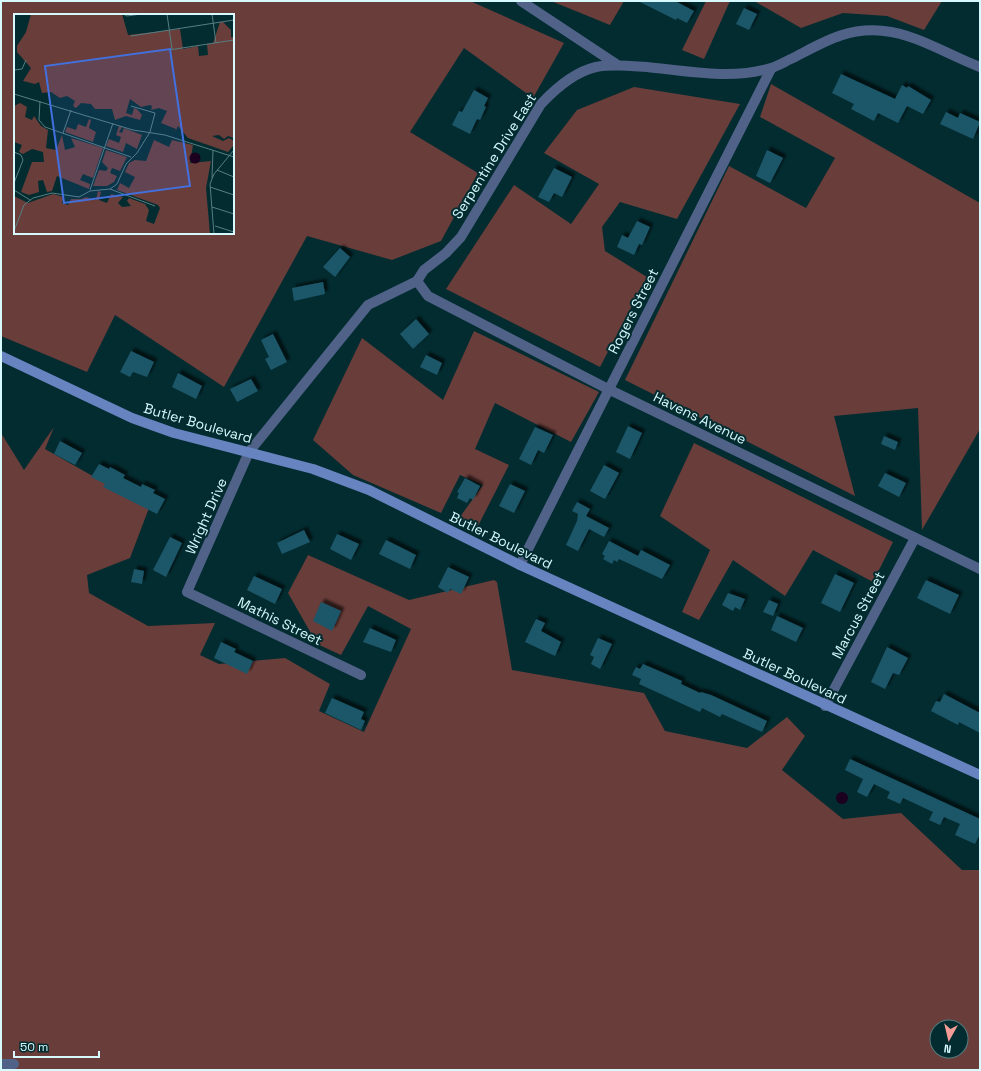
<svg xmlns="http://www.w3.org/2000/svg" width="981" height="1071" viewBox="0 0 981 1071" font-family="'Space Grotesk',sans-serif">
<style>
.green{fill:#693d3a;fill-rule:evenodd}
.water{fill:#1b001f}
.building{fill:#1c5669;filter:url(#shadow)}
.lines{fill:none;stroke-linecap:round;stroke-linejoin:round}
.street{stroke:#506288;stroke-width:10}
.secondary{stroke:#6784c0;stroke-width:10}
.labels{text-anchor:middle;stroke-width:4;stroke-linejoin:round;paint-order:stroke}
.street-label{font-size:14px;fill:#d6fafd;stroke:#022c30}
.inset-road{fill:none;stroke:#577e82;stroke-width:1}
.view{fill:#4270df;fill-opacity:0.15;stroke:#4270df;stroke-width:2}
.inset-edge{fill:none;stroke:#d6fafd;stroke-width:2}
</style>
<defs>
<filter id="shadow"><feDropShadow dx="3.5" dy="-3.5" stdDeviation="1" flood-color="#0009"/></filter>
</defs>
<rect width="100%" height="100%" fill="#022c30"/>
<g class="green">
<path d="M 1,1 L 470,1 L 564,43 L 533,98 L 464,48 L 410,132 L 478,173 L 441,241 L 392,260 L 307,236 L 224,387 L 115,315 L 87,372 L 1,336 ZM 15,15 L 233,15 L 233,233 L 15,233 Z"/>
<polygon points="551,1 624,1 610,25"/>
<polygon points="706,1 730,1 704,59 682,50"/>
<polygon points="754,1 942,1 924,30 887,16 843,13 801,28"/>
<polygon points="771,84 980,203 980,429 922,530 918,408 834,416 855,496 625,380 729,166 806,208 835,158 760,117"/>
<polygon points="634,87 740,104 677,219 620,202 602,227 605,251 647,277 600,367 446,289 514,185 571,224 599,184 544,153 577,110"/>
<polygon points="474,331 599,392 571,442 495,403 475,449 509,465 475,532 457,521 483,485 460,475 441,513 353,475 313,440 362,338 443,400"/>
<path d="M 54,427 L 45,449 L 149,508 L 130,558 L 87,575 L 89,593 L 148,626 L 215,623 L 200,655 L 219,664 L 285,658 L 330,684 L 319,711 L 364,732 L 411,629 L 368,606 L 341,655 L 317,644 L 288,593 L 308,555 L 409,600 L 494,580 L 497,582 L 512,670 L 644,693 L 665,731 L 747,748 L 787,717 L 805,736 L 782,770 L 843,819 L 901,813 L 962,870 L 980,870 L 980,1070 L 1,1070 L 1,433 L 24,470 ZM 937,1027 L 961,1027 L 961,1051 L 937,1051 Z"/>
<polygon points="694,443 893,542 873,582 813,550 785,596 733,560 699,620 682,612 710,550 660,516"/>
</g>
<circle class="water" cx="842" cy="798" r="6"/>
<g class="building">
<polygon points="638,1 675,1 694,11 687,23 677,18 676,20"/>
<polygon points="744,8 757,14 749,30 736,24"/>
<polygon points="841,74 895,99 902,85 907,88 908,86 931,100 923,114 907,106 898,123 878,113 874,121 851,109 854,104 832,93"/>
<polygon points="474,90 488,98 484,106 486,107 480,120 477,119 470,134 452,125 459,111 462,112"/>
<polygon points="946,112 958,118 960,113 980,122 973,139 940,124"/>
<polygon points="767,150 783,158 770,183 756,176"/>
<polygon points="554,168 572,177 562,197 554,193 549,202 538,197"/>
<polygon points="637,221 650,227 642,245 639,244 634,255 617,247 622,235 628,238"/>
<polygon points="340,248 350,257 335,277 323,267"/>
<polygon points="323,282 325,294 294,301 292,288"/>
<polygon points="416,319 429,334 413,349 400,334"/>
<polygon points="273,334 287,362 271,370 265,359 269,357 261,340"/>
<polygon points="131,351 154,362 147,377 133,372 130,377 120,372"/>
<polygon points="426,355 442,363 437,375 420,367"/>
<polygon points="178,373 202,386 196,399 172,387"/>
<polygon points="251,379 258,391 237,402 230,389"/>
<polygon points="628,426 642,433 630,459 616,452"/>
<polygon points="535,427 553,435 544,453 538,450 531,465 519,459"/>
<polygon points="884,436 898,442 895,450 881,444"/>
<polygon points="60,441 82,453 75,465 54,454"/>
<polygon points="99,464 109,469 110,467 125,475 123,478 141,487 142,484 155,490 153,493 165,499 157,514 103,487 105,484 91,477"/>
<polygon points="604,465 619,473 605,499 590,491"/>
<polygon points="885,473 906,483 899,497 878,486"/>
<polygon points="465,478 480,486 473,500 470,498 467,503 457,498 459,493 457,492"/>
<polygon points="510,484 525,491 514,513 499,506"/>
<polygon points="577,502 590,509 586,516 609,528 604,537 589,529 578,551 566,545 577,521 578,514 572,511"/>
<polygon points="304,530 310,542 282,554 277,543"/>
<polygon points="337,534 359,544 351,560 330,549"/>
<polygon points="170,537 182,543 166,577 153,570"/>
<polygon points="386,540 416,555 410,569 379,554"/>
<polygon points="609,541 638,556 641,550 670,565 662,579 619,559 617,562 614,560 612,564 603,559 605,556 602,554"/>
<polygon points="448,567 469,577 461,594 450,589 448,593 438,587"/>
<polygon points="134,569 144,571 142,584 131,582"/>
<polygon points="835,574 854,583 840,612 821,603"/>
<polygon points="254,576 282,589 275,604 247,590"/>
<polygon points="926,580 959,595 950,614 917,598"/>
<polygon points="728,593 745,599 740,610 735,607 733,611 722,605"/>
<polygon points="769,600 778,604 773,616 763,612"/>
<polygon points="321,602 341,611 332,631 313,621"/>
<polygon points="777,616 803,628 796,642 771,630"/>
<polygon points="536,619 545,623 541,631 561,642 555,656 525,642"/>
<polygon points="370,628 396,640 391,652 363,642"/>
<polygon points="598,638 612,644 600,669 591,664 594,657 590,655"/>
<polygon points="221,642 236,649 234,652 253,661 247,674 214,658"/>
<polygon points="887,647 908,658 899,675 893,673 885,689 871,682"/>
<polygon points="643,664 682,681 681,684 700,693 701,692 711,695 767,721 762,732 722,714 720,717 702,708 700,712 639,684 641,679 632,675 636,667 640,669"/>
<polygon points="944,694 980,713 980,733 959,722 958,725 931,711 936,701 940,702"/>
<polygon points="332,698 364,712 361,719 365,721 361,730 325,713"/>
<polygon points="850,759 980,819 980,834 975,844 955,835 960,824 944,817 940,825 929,820 933,812 903,798 900,804 887,798 890,792 874,784 867,797 857,792 863,779 845,770"/>
</g>
<g class="lines">
<g class="street">
<polyline points="521,1 616,64"/>
<polyline points="417,281 428,296 608,389 980,569"/>
<polyline points="520,565 771,69"/>
<path d="M 361,675 L 187,592 L 249,452 L 368,305 L 417,281 L 424,270 L 446,253 L 461,237 L 541,104 C 556,88 574,72 596,67 C 613,64 630,66 647,67 C 686,71 733,80 771,68 C 778,66 786,61 793,58 C 824,42 847,27 884,31 C 916,34 950,56 980,67"/>
<polyline points="825,706 915,538"/>
<polyline points="1,1064 14,1064"/>
</g>
<polyline class="secondary" points="1,356 132,418 174,433 313,469 369,490 520,565 980,775"/>
</g>
<g class="labels">
<g class="street-label">
<text transform="translate(494 156) rotate(-58)" y="5">Serpentine Drive East</text>
<text transform="translate(633 311) rotate(-63)" y="5">Rogers Street</text>
<text transform="translate(700 418) rotate(26)" y="5">Havens Avenue</text>
<text transform="translate(198 423) rotate(16)" y="5">Butler Boulevard</text>
<text transform="translate(206 516) rotate(-66)" y="5">Wright Drive</text>
<text transform="translate(501 540) rotate(26)" y="5">Butler Boulevard</text>
<text transform="translate(858 615) rotate(-62)" y="5">Marcus Street</text>
<text transform="translate(280 621) rotate(26)" y="5">Mathis Street</text>
<text transform="translate(795 676) rotate(25)" y="5">Butler Boulevard</text>
</g>
</g>
<g transform="translate(14 14)">
<rect width="220" height="220" fill="#022c30"/>
<path d="M 17,0 L 108,0 L 114,21 L 166,15 L 169,35 L 184,32 L 185,42 L 194,41 L 193,30 L 199,29 L 206,8 L 209,8 L 217,16 L 217,23 L 220,23 L 220,124 L 214,122 L 210,125 L 205,121 L 198,122 L 209,127 L 215,124 L 220,127 L 220,131 L 214,138 L 174,124 L 164,112 L 161,118 L 162,115 L 147,109 L 153,97 L 145,94 L 137,96 L 138,92 L 136,91 L 127,93 L 116,85 L 112,99 L 118,101 L 120,94 L 123,95 L 128,101 L 126,106 L 112,102 L 101,106 L 98,95 L 81,95 L 77,90 L 67,89 L 62,94 L 59,92 L 61,87 L 53,82 L 46,84 L 37,78 L 28,79 L 25,68 L 21,70 L 9,67 L 17,54 L 3,38 L 3,32 L 12,18 ZM 6,89 L 13,93 L 11,103 L 18,106 L 20,102 L 27,112 L 34,116 L 32,134 L 42,136 L 48,121 L 51,136 L 61,133 L 57,124 L 89,134 L 79,164 L 69,160 L 66,166 L 76,170 L 75,175 L 43,162 L 38,177 L 33,178 L 29,166 L 24,167 L 25,178 L 15,181 L 7,178 L 18,148 L 30,148 L 29,138 L 18,135 L 9,140 L 5,138 L 8,131 L 0,128 L 0,92 ZM 75,105 L 77,106 L 75,114 L 82,118 L 79,128 L 51,118 L 53,113 L 62,116 L 64,110 L 72,113 ZM 105,112 L 108,113 L 105,118 L 108,119 L 110,114 L 128,121 L 123,135 L 112,129 L 109,138 L 92,132 L 95,125 L 105,129 L 107,123 L 102,121 ZM 140,126 L 155,133 L 158,126 L 179,131 L 176,149 L 197,147 L 192,174 L 196,220 L 0,220 L 0,182 L 14,189 L 39,180 L 50,183 L 48,189 L 54,191 L 57,185 L 67,185 L 72,183 L 82,186 L 84,177 L 87,178 L 85,186 L 93,189 L 97,180 L 109,183 L 104,189 L 108,193 L 117,192 L 113,187 L 115,184 L 131,190 L 135,196 L 132,207 L 140,210 L 146,194 L 144,191 L 103,176 L 106,169 L 115,174 L 121,163 L 111,158 L 115,149 L 121,146 L 132,147 ZM 92,136 L 113,143 L 106,157 L 98,154 L 96,159 L 103,162 L 100,168 L 93,172 L 79,172 L 85,156 L 92,157 L 94,154 L 88,148 Z" fill="#693d3a"/>
<path d="M175.5 144a5.5 5.5 0 1 1 11 0a5.5 5.5 0 1 1-11 0Z" fill="#1b001f"/>
<path class="inset-road" d="M 109,0 L 113,2 L 127,0M 153,0 L 158,35M 198,0 L 202,29M 117,22 L 220,6M 155,36 L 220,26M 0,56 L 8,55 L 12,46M 0,80 L 119,116 L 151,121 L 220,143M 26,87 L 25,106 L 31,113 L 117,143M 49,119 L 57,96M 0,138 L 7,141 L 9,146 L 0,169M 203,156 L 220,163M 198,164 L 199,136M 196,173 L 220,181M 96,175 L 141,192M 0,176 L 16,186M 76,176 L 99,109M 198,193 L 220,200M 201,212 L 220,218M 0,217 L 10,191 L 19,184 L 38,179 L 65,183 L 76,177 L 96,175 L 103,170 L 112,150 L 123,139 L 136,118 L 141,99 L 117,92M 200,220 L 196,170 L 200,160 L 220,136"/>
<path class="view" d="M 156,35 L 176,172 L 50,189 L 31,52 Z"/>
<rect width="220" height="220" class="inset-edge"/>
</g>
<rect width="981" height="1071" fill="none" stroke="#d6fafd" stroke-width="4"/>
<g transform="translate(949 1039) rotate(188)"><circle r="19" fill="#022c30" stroke="#577e82"/>
<path d="M0-3L7 15L0 10L-7 15Z" fill="#f59c96"/>
<text y="-6" font-size="11" font-weight="bold" text-anchor="middle" fill="#d6fafd">N</text>
</g>
<path d="M14 1051v6h85v-6" fill="none" stroke="#d6fafd" stroke-width="2"/>
<text x="20" y="1051" font-size="12" fill="#d6fafd" stroke="#022c30" stroke-width="3" paint-order="stroke">50 m</text>
</svg>
